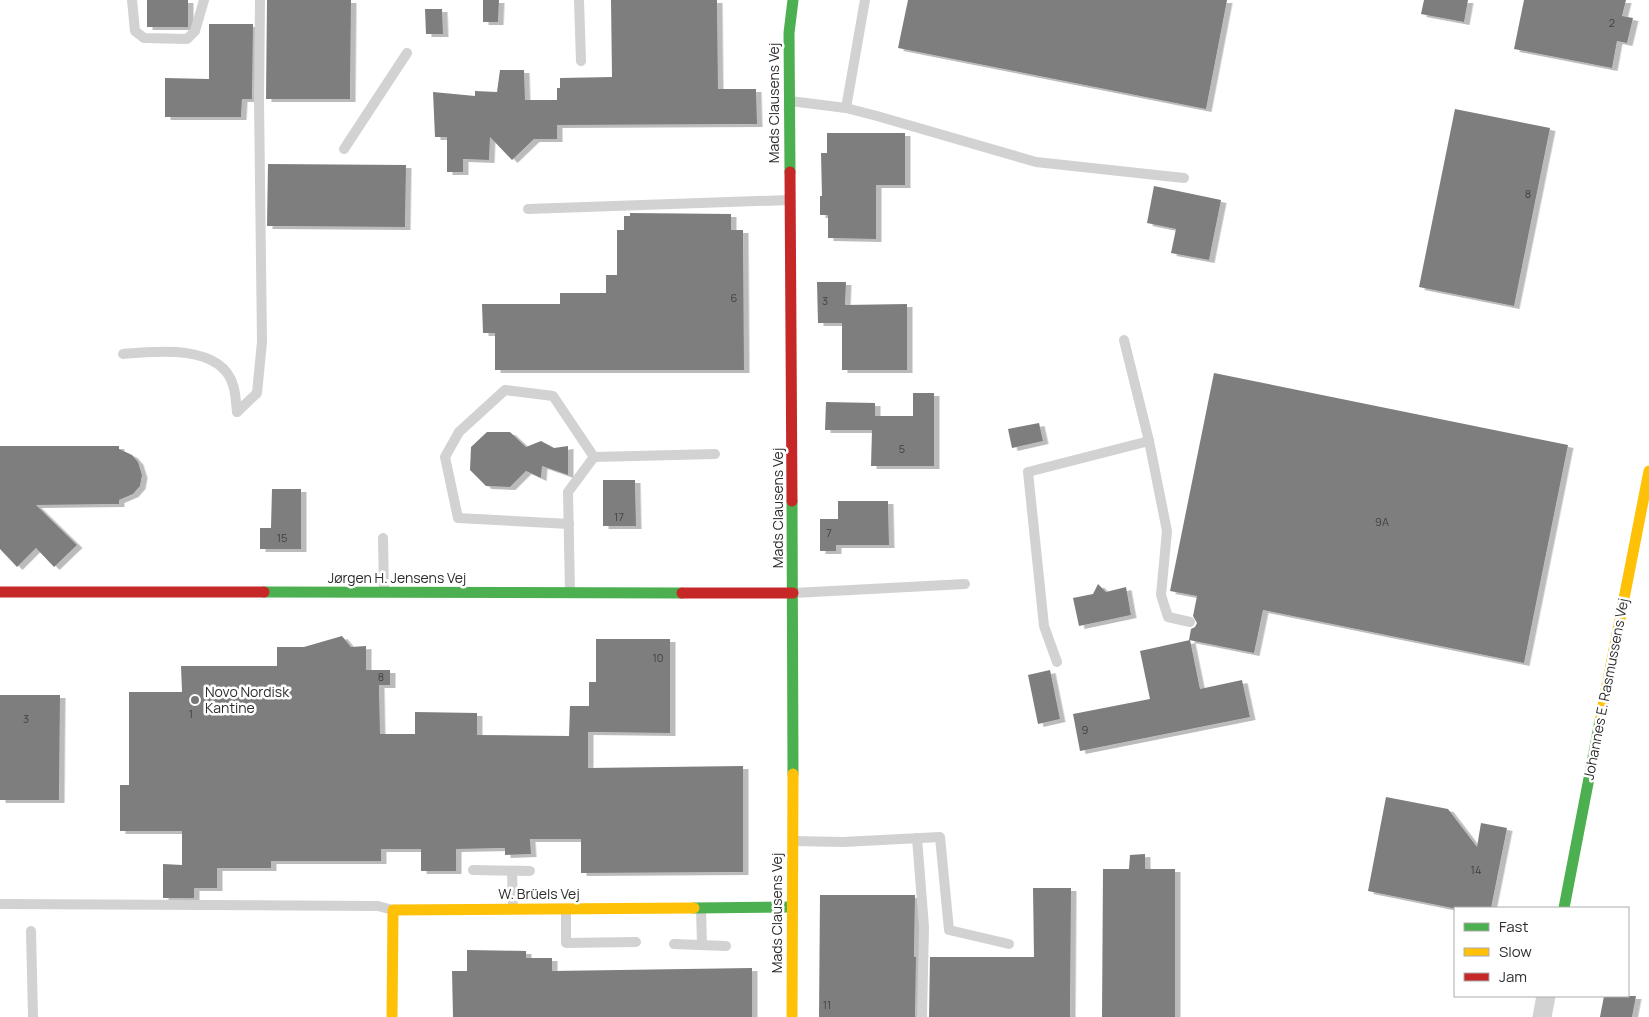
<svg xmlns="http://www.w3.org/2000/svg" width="1649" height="1017" viewBox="0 0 1649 1017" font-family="Manrope,sans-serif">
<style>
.building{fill:#7e7e7e;filter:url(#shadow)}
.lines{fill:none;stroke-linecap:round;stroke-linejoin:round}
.lane{stroke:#d2d2d2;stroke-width:10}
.street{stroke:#d2d2d2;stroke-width:19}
.fast{stroke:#4caf50;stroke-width:11}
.slow{stroke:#ffc107;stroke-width:11}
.jam{stroke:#c62828;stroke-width:11}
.poi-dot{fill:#767676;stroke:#fff;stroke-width:2}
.labels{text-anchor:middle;stroke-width:5;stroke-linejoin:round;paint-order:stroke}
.number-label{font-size:11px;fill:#414141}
.street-label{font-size:14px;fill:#2d2d2d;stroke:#fff}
.poi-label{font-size:14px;fill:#2d2d2d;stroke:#fff;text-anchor:start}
</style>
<defs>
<filter id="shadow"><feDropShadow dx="5.5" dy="3" stdDeviation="0" flood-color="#0004"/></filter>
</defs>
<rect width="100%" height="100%" fill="#fff"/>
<g class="building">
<rect x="147" y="0" width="41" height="27"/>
<polygon points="267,0 351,0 350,99 266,99"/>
<polygon points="483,0 499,0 498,22 483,22"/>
<polygon points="611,0 717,0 718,89 756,89 757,124 557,125 557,139 534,139 512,160 490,137 489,160 463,159 463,172 447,172 447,137 435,137 433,92 475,96 475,91 497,92 500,70 524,70 525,100 557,100 557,88 560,88 560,78 612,77"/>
<polygon points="908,0 1227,0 1206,109 898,48"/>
<polygon points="1424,0 1468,0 1464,22 1421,14"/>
<polygon points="1524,0 1626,0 1622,16 1633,18 1627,43 1617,41 1612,68 1514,49"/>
<polygon points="425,9 442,9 443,34 426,34"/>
<polygon points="209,24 253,24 252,99 242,99 241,117 165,117 165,78 209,79"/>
<polygon points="1455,109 1550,128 1514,306 1419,287"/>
<polygon points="827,133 905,133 905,185 876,185 876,239 828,238 828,215 820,215 820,196 822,196 821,153 827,153"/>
<polygon points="268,164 406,165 405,227 267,226"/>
<polygon points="1154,186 1221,200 1209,260 1171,253 1176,229 1147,223"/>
<polygon points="630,213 731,214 731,230 743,230 744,370 495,370 495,333 483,333 482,304 560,304 560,293 606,293 606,275 617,275 617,230 624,230 624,216 630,216"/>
<polygon points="817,282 846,282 845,305 907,304 907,370 842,370 842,323 818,323"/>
<polygon points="1214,373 1568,445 1524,663 1263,610 1254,653 1189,640 1191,629 1195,627 1197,623 1193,616 1197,596 1170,591"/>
<polygon points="913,393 934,393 934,466 871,466 872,430 825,430 826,402 875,403 875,416 913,416"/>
<polygon points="1039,423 1043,441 1012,448 1008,429"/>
<polygon points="487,432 510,432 526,447 541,441 554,448 568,446 568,475 542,466 541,478 526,471 510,487 486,486 470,470 471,447"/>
<polygon points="0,446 119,446 119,449 132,455 138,462 142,475 140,486 133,494 119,500 119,504 36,505 77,545 54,567 36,548 17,567 0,549"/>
<polygon points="603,480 635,480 636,526 603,526"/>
<polygon points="272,489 301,489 301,549 260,549 260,528 271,528"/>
<polygon points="838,501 888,501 889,545 836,545 836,551 820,551 820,519 838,519"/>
<polygon points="1098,584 1106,592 1126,587 1131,615 1079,626 1073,598 1093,594"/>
<polygon points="342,636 351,647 366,646 366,670 390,670 390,685 379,685 380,734 415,734 415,712 477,713 477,735 569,736 570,706 589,706 589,682 596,682 596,639 670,639 670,733 588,732 588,768 743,766 743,872 581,873 581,839 530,839 531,854 505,855 505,848 456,849 456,871 421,871 421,849 381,849 381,861 271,861 271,868 217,868 217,888 194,888 194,898 163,898 163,864 182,865 182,831 120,831 120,785 129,785 129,692 182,692 181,666 277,666 277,647 304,647"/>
<polygon points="1190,640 1200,689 1242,680 1250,717 1080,751 1073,714 1150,699 1140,651"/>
<polygon points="1050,670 1060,719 1038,724 1028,675"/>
<polygon points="0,695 60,695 59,800 0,800"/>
<polygon points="1386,797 1448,809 1477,847 1481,823 1507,828 1491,908 1452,908 1368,891"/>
<polygon points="1145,854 1145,869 1175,869 1175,1017 1102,1017 1103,869 1129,869 1130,855"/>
<polygon points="1033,888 1071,888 1070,1017 929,1017 930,957 1034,957"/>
<polygon points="820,895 915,895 914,957 916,957 915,1017 819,1017"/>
<polygon points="467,950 526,951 526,958 552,958 552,971 752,968 752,1017 453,1017 452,971 467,971"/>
<polygon points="1604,996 1636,996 1632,1017 1600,1017"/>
</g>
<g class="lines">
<g class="lane">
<polyline points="132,0 135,31 144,38 187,39 195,31 204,0"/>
<polyline points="579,0 581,61"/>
<polyline points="790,101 846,108 865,0"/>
<polyline points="846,108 877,116 1036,162 1184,178"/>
<polyline points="344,149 407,53"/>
<polyline points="528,209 789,200"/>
<polyline points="1124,340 1149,441 1167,531 1161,595 1168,617 1190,622"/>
<path d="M 123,354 C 155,351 221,344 233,385 C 236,394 236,404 237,412"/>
<polyline points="237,412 257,393 262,342 259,100 260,0"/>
<polyline points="569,524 458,518 445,457 459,432 505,390 553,396 594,457"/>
<polyline points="383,538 384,592"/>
<polyline points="570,592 568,492 594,457 715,454"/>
<polyline points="794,593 965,584"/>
<polyline points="1057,662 1044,626 1028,472 1149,441"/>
<polyline points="917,838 924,927 922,1017"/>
<polyline points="793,841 843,842 940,837 949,930 1009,944"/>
<polyline points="473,870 530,871"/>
<polyline points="512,871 513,908"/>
<polyline points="0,904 378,906 393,910"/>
<polyline points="701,908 702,945"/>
<polyline points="566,909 566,943 636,942"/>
<polyline points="31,931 33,1017"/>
<polyline points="674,944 726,946"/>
</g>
<polyline class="street" points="1542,1017 1546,996"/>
<g class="fast">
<polyline points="790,172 789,33 793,0"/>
<polyline points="792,501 793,774"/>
<polyline points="264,592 682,593"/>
<polyline points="694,908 792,907"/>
<polyline points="1564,908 1600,721"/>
</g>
<g class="slow">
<polyline points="1600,721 1649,471"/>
<polyline points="392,1017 393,910 694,908"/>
<polyline points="792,1017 793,774"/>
</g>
<g class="jam">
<polyline points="790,172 792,501"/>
<polyline points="0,592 264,592"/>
<polyline points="682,593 793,593"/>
</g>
</g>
<circle class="poi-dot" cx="195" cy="700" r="5"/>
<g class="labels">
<g class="number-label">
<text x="1612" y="27">2</text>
<text x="1528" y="198">8</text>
<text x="734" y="302">6</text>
<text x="825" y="305">3</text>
<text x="902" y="453">5</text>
<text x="619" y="521">17</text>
<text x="1382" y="526">9A</text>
<text x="829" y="537">7</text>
<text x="282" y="542">15</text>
<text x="658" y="662">10</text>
<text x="381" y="681">8</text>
<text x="191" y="718">1</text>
<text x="26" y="723">3</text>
<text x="1085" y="734">9</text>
<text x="1476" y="874">14</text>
<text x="827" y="1009">11</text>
</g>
<g class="street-label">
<text transform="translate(774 103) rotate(-90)" y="5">Mads Clausens Vej</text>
<text transform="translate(778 508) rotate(-90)" y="5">Mads Clausens Vej</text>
<text x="397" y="583">Jørgen H. Jensens Vej</text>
<text transform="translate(1606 689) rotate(-79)" y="5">Johannes E. Rasmussens Vej</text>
<text x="539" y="899">W. Brüels Vej</text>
<text transform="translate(777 913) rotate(-90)" y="5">Mads Clausens Vej</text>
</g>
<g class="poi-label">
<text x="205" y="697">Novo Nordisk<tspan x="205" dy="16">Kantine</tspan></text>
</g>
</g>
<rect x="1454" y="907" width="175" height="90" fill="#ffffff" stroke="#ababab"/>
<rect x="1464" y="923" width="25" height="8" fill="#4caf50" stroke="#ababab"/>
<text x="1499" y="932" font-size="15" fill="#2d2d2d">Fast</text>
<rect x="1464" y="948" width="25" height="8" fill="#ffc107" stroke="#ababab"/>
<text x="1499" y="957" font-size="15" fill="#2d2d2d">Slow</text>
<rect x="1464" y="973" width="25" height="8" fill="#c62828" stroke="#ababab"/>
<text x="1499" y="982" font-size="15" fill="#2d2d2d">Jam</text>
</svg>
